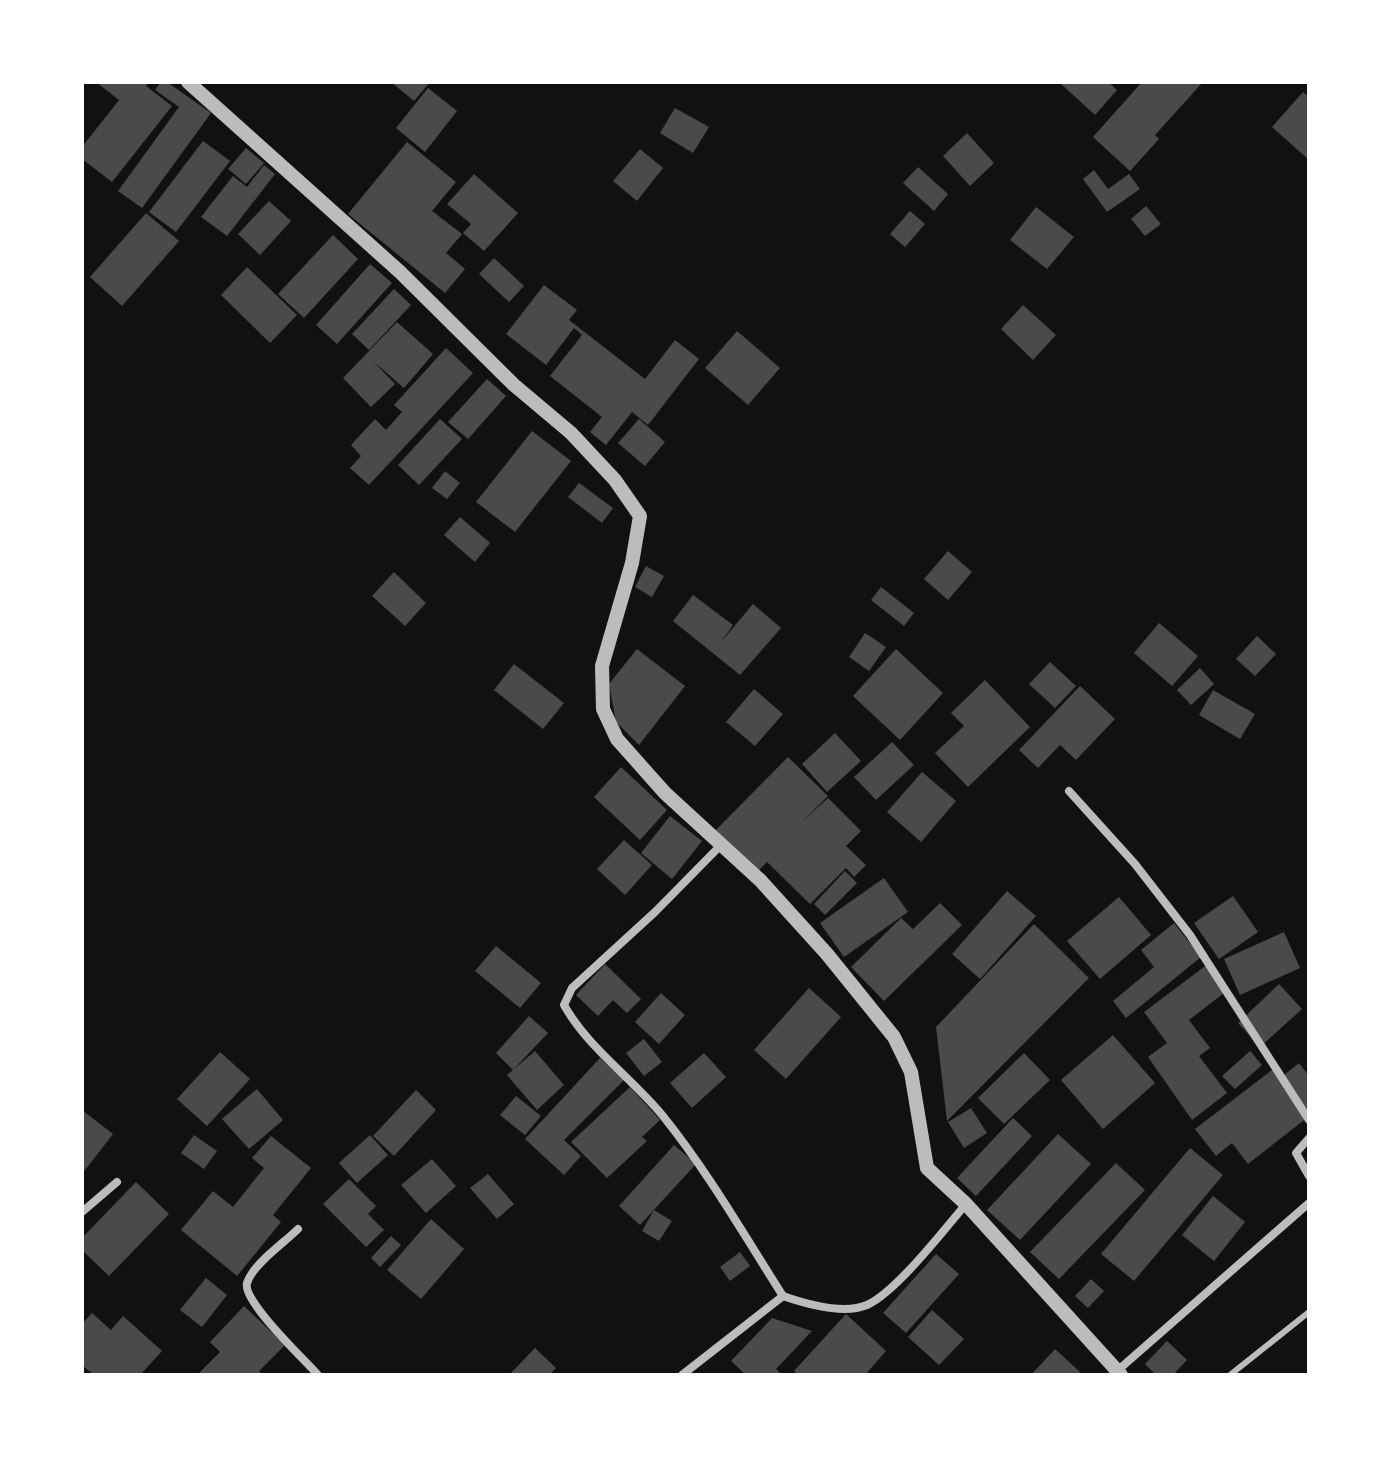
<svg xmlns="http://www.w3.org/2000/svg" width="1391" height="1457" viewBox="0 0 1391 1457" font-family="'Golos Text',sans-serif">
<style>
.building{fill:#4a4a4a}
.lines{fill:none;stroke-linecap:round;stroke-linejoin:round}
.service{stroke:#bcbcbc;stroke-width:6}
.minor{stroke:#bcbcbc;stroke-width:8}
.tertiary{stroke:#bcbcbc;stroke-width:14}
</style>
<rect width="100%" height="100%" fill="#111"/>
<g class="building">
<polygon points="96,82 149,82 146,86 172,106 112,182 82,159 82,147 119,100"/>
<polygon points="161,82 167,82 211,113 142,208 118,191 179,107 155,90"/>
<polygon points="391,82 430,82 414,101"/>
<polygon points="1059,82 1108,82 1117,90 1095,115"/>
<polygon points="1142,82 1203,82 1155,135 1159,139 1130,171 1093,137"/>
<polygon points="428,88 457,111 425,152 396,128"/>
<polygon points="1303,92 1309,97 1309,160 1272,127"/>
<polygon points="675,108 709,127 693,153 660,133"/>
<polygon points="967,133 994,163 970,186 943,156"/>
<polygon points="203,141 230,161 176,232 149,212"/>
<polygon points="407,142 456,182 432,211 462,234 446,253 465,269 445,293 348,214"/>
<polygon points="246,148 264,163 246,184 228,169"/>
<polygon points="640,149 663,168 637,201 613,181"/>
<polygon points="264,165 275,174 227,236 201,217 233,176 247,187"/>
<polygon points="918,167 948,194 934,211 903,183"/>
<polygon points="1094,170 1108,189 1129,174 1140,189 1107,212 1083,179"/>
<polygon points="474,174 518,213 484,251 463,233 471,224 447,204"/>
<polygon points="269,201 291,221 260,255 238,234"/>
<polygon points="1146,206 1161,224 1145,236 1131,219"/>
<polygon points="1036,207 1074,237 1047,269 1010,240"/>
<polygon points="910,211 925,224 905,247 890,234"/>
<polygon points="146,213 179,241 122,306 90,277"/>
<polygon points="333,235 358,259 304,318 278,294"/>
<polygon points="494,258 524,286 509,302 479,274"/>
<polygon points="370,264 392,283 337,344 316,325"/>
<polygon points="247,267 297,315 270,343 221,295"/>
<polygon points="544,285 577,310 569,320 645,379 675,340 699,359 648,425 632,412 606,445 590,432 602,417 550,376 582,335 574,328 546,365 506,334"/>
<polygon points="394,289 411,305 369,350 352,334"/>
<polygon points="1023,305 1056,335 1033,360 1001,329"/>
<polygon points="397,322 433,354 404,388 373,361 395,384 371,407 343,378"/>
<polygon points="737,331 780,368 748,405 705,368"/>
<polygon points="446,348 473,373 369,485 350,468 361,456 351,445 375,419 386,430 402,412 394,405"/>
<polygon points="487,379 506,396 468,439 448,422"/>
<polygon points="440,419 462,439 419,485 398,465"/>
<polygon points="639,419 665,442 645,466 618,443"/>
<polygon points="532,431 571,461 515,532 476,502"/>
<polygon points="445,471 460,483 447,499 432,488"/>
<polygon points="579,483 613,508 602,523 568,497"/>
<polygon points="460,517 490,543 475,562 444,535"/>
<polygon points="948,551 972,572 948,600 924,579"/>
<polygon points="646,566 664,576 652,597 635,587"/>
<polygon points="394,572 426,603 405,626 372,596"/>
<polygon points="881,587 914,613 904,626 871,600"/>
<polygon points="693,595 733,625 721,642 753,604 781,628 740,675 673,621"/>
<polygon points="1159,623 1198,656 1172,686 1134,653"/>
<polygon points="865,633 886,647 869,671 849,657"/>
<polygon points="1257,636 1276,654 1255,676 1236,659"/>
<polygon points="637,649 685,686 639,745 616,722 609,684"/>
<polygon points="896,649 943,693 900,740 853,696"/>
<polygon points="1050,662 1076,686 1055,708 1029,684"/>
<polygon points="514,664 564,703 543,729 494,690"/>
<polygon points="1200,668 1214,684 1191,705 1177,690"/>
<polygon points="985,680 1030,727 968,787 935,753 964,726 951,713"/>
<polygon points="1080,686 1115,719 1076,760 1060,745 1038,768 1019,750"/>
<polygon points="754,689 783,714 755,746 726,722"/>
<polygon points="1213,690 1255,714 1240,739 1199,715"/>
<polygon points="835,733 861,761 827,792 802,764"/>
<polygon points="892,742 914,765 876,800 854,777"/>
<polygon points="788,757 828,796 801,823 828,798 861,831 846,846 866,865 854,877 846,868 810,904 767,862 753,876 711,835"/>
<polygon points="621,767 667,810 640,840 594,797"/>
<polygon points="922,772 956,801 921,842 887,812"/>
<polygon points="670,816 702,841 672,879 641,853"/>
<polygon points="624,840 652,865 625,895 597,869"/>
<polygon points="845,871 857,883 825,915 814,904"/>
<polygon points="884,878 908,912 844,957 820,923"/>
<polygon points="1007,891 1036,916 980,979 952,954"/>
<polygon points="1233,896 1258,932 1219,959 1194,923"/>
<polygon points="1119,897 1151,935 1100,979 1067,941"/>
<polygon points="940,903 962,925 884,1001 851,967 901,918 913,929"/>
<polygon points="1174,923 1201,957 1126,1018 1113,1001 1154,967 1141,950"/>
<polygon points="1034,924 1089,978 947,1121 936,1027"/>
<polygon points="1284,932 1300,968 1240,995 1224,959"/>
<polygon points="496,946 541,983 520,1008 475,971"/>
<polygon points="605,964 641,999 627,1013 613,1000 598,1016 576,995"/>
<polygon points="1208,964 1228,990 1189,1020 1210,1048 1199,1056 1227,1093 1192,1120 1148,1057 1167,1043 1144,1012"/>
<polygon points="1279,984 1302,1009 1260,1047 1238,1023"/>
<polygon points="809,988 841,1017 786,1079 754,1050"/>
<polygon points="661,993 685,1015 659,1044 635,1022"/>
<polygon points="529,1016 548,1033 513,1070 496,1053"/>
<polygon points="1113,1035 1155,1083 1103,1129 1061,1080"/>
<polygon points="644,1039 662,1062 644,1076 626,1053"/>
<polygon points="535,1051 564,1085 537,1110 507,1075"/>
<polygon points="1250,1051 1262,1065 1235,1089 1222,1076"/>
<polygon points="220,1052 250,1079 207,1126 177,1099"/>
<polygon points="704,1053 726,1077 692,1108 670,1083"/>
<polygon points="1024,1053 1050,1080 1004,1124 978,1098"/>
<polygon points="600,1058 624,1080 564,1140 581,1156 564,1175 525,1139"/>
<polygon points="1299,1063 1309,1076 1309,1106 1303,1111 1308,1117 1248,1164 1232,1143 1216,1156 1195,1129 1272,1070 1279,1079"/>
<polygon points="630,1087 660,1120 642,1137 647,1141 607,1178 571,1142"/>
<polygon points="257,1089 283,1120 249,1149 222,1119"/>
<polygon points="416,1090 436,1110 394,1156 373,1136"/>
<polygon points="516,1096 541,1116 525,1135 500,1115"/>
<polygon points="971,1108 987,1133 964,1148 948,1122"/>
<polygon points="82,1110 113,1134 82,1174"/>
<polygon points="1013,1118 1032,1136 976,1196 957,1178"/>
<polygon points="1058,1134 1091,1164 1020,1240 987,1210"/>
<polygon points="194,1135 217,1151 204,1169 181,1153"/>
<polygon points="370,1135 388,1155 357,1183 339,1163"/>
<polygon points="271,1136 311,1168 273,1215 281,1222 237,1276 181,1230 213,1191 233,1207 264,1168 252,1158"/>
<polygon points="674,1145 696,1164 640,1225 619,1206"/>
<polygon points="1190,1148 1223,1175 1134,1281 1101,1254"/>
<polygon points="432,1159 456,1186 426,1213 401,1185"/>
<polygon points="1116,1163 1145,1190 1059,1279 1030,1252"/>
<polygon points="488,1174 514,1204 497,1219 470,1188"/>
<polygon points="349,1179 376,1206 368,1214 384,1230 366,1247 323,1204"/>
<polygon points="136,1182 169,1214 109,1276 82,1250 82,1238"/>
<polygon points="1213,1196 1245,1222 1214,1261 1182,1235"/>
<polygon points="654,1210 672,1221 659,1241 642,1231"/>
<polygon points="431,1219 464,1249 421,1299 387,1270"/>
<polygon points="391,1236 401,1245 380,1267 371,1258"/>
<polygon points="740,1252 750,1266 730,1281 720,1267"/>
<polygon points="936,1254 959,1274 906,1333 883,1313"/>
<polygon points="206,1278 227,1295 202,1327 180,1310"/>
<polygon points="1091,1279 1104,1291 1088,1308 1075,1296"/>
<polygon points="244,1306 285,1345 259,1371 263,1375 197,1375 220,1352 210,1342"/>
<polygon points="932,1310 964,1339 939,1365 908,1337"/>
<polygon points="92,1313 111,1330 123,1316 162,1351 140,1375 94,1375 82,1365 82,1324"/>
<polygon points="846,1314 886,1351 865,1375 798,1375 794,1371"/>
<polygon points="772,1318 812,1331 776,1369 782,1375 746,1375 731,1361"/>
<polygon points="1167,1341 1187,1360 1173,1375 1156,1375 1145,1364"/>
<polygon points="535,1348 556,1368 549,1375 509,1375"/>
<polygon points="1055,1349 1080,1372 1077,1375 1031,1375"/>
</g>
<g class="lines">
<polyline class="service" points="1230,1375 1309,1312"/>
<g class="minor">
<polyline points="1069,791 1135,864 1190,935 1309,1120"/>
<path d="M 721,845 L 655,912 L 572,988 L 564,1005 C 588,1048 632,1078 663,1116 C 708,1172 744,1235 783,1296"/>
<polyline points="1309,1138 1296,1153 1309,1176"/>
<polyline points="82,1212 117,1182"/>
<path d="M 298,1229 C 284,1243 253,1264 247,1283 C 242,1301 305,1360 318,1375"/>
<polyline points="1117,1371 1309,1203"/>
<path d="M 682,1375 L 783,1296 C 806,1304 843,1315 867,1305 C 896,1292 944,1230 966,1204"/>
</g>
<polyline class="tertiary" points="188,82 400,272 514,385 571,433 615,480 640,516 632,563 602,666 603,709 617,739 665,793 760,880 827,954 894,1037 911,1072 927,1168 966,1204 1121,1375"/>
</g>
<rect width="1391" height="1457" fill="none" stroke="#ffffff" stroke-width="168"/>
</svg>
